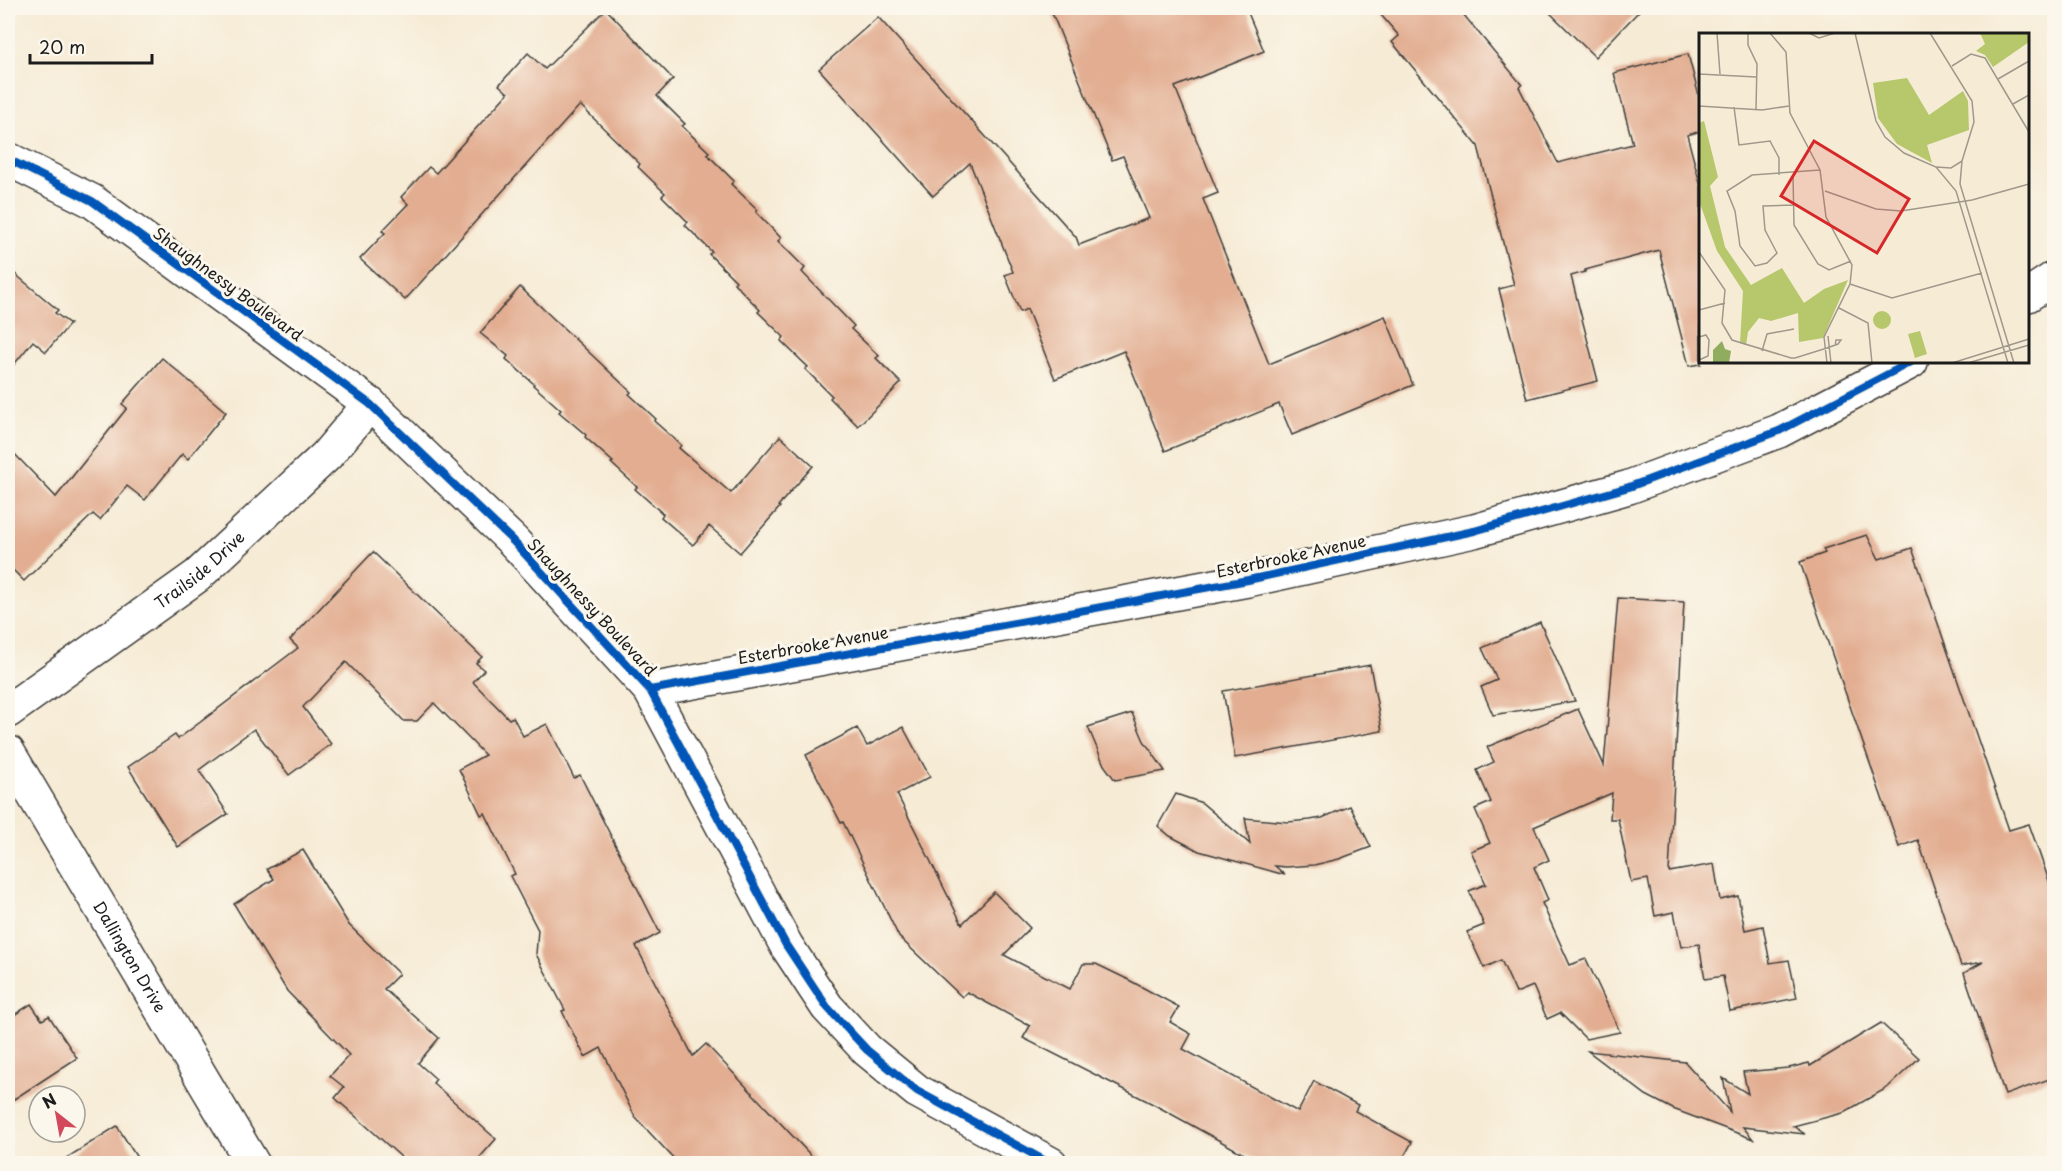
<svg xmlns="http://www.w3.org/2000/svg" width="2062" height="1171" viewBox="0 0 2062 1171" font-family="'Playpen Sans',sans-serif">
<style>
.building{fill:#e2ad91}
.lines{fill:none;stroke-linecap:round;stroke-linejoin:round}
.minor-casing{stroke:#3d3b38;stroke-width:36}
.minor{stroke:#fff;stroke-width:33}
.cycleway-casing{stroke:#fbf7ec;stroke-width:11}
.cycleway{stroke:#0057b8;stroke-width:8}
.labels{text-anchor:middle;stroke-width:6;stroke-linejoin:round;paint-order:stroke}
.street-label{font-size:16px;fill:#1c1c1c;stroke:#fbf7ec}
.inset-road{fill:none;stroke:#9f988b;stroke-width:1.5}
.view{fill:#d62828;fill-opacity:0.15;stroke:#d62828;stroke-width:3}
.inset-edge{fill:none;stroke:#1c1c1c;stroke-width:3}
</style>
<rect width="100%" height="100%" fill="#fbf7ec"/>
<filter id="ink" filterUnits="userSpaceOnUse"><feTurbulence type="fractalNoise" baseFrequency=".0167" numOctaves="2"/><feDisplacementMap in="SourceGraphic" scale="12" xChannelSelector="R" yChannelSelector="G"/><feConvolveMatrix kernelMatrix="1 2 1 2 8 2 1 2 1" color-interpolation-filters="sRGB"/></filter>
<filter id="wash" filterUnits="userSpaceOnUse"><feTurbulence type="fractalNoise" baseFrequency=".008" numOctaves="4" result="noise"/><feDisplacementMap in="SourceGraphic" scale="24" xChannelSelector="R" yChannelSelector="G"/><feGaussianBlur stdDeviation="1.35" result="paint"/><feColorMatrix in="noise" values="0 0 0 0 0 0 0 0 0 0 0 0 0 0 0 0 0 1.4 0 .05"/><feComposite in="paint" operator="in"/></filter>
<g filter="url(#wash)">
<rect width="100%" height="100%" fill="#f6ebd5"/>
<g id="blocks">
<g class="building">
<polygon points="1050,8 1246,8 1264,51 1175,87 1218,193 1203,199 1269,364 1385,316 1413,385 1292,435 1279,404 1165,451 1124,351 1055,379 1027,309 1020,312 1005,275 1013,272 970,163 933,196 819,69 878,17 1076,237 1079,245 1149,218 1123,156 1112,160"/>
<polygon points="1375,8 1458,8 1522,85 1519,87 1558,163 1633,144 1614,73 1688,54 1701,104 1701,131 1687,135 1701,187 1701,364 1689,366 1659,250 1585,270 1585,272 1571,276 1598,381 1527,399 1499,289 1514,285 1478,146 1392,42 1399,36"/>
<polygon points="1545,8 1642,8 1595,57"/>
<polygon points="606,9 673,79 657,96 685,124 682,126 709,152 707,154 734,181 731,184 758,210 756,212 781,238 778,241 805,268 802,272 854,326 851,329 879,356 876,358 901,383 858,426 830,398 832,396 805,369 808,367 781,341 784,337 758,312 760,310 734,283 736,281 709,254 712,252 685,225 688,222 662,196 665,193 638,167 640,164 580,105 405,300 360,259 385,233 382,231 408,204 401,197 429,167 436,173 508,93 499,85 528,53 545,69"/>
<polygon points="8,268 58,310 55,313 70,324 46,352 33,341 8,372"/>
<polygon points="520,287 631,392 629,394 656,419 654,421 681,445 679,448 731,493 780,436 813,466 778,506 780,507 740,553 709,526 693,545 661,517 663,514 635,489 637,487 611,463 613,462 585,437 586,435 559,412 561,410 533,385 534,384 506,359 508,356 480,333"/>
<polygon points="162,358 226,412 188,459 182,454 145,500 127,486 100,520 93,514 24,581 8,565 8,447 56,497 127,408 122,404"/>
<polygon points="1867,535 1879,559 1912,548 2009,830 2029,824 2055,898 2055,1077 2005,1095 1964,973 1983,962 1961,966 1918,840 1899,847 1800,562 1825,553 1823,549"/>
<polygon points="373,552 482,657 476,663 484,670 473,682 509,719 513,717 523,736 547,724 574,778 580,775 660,933 636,946 693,1056 706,1044 819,1164 679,1164 635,1117 601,1048 585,1057 562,1011 565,1010 536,954 538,930 510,876 515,874 485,813 481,815 459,769 485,755 434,703 417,721 404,721 346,662 303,707 331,744 289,775 254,729 199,770 228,814 178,847 128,767 175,735 178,739 298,648 290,640"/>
<polygon points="1618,598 1684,602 1669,872 1714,864 1720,900 1738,896 1745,930 1763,926 1770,963 1789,960 1797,998 1730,1011 1723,976 1705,979 1699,944 1681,947 1674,912 1655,916 1648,879 1631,882 1618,819 1610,819 1612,793 1534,827 1549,860 1534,867 1548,900 1542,903 1570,965 1586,959 1620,1032 1586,1039 1560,1013 1547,1019 1533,986 1516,993 1501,960 1484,968 1467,932 1484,925 1469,891 1486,884 1471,851 1490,843 1475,809 1491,802 1477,770 1494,762 1487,747 1578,709 1604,765"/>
<polygon points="1540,622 1575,701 1493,715 1481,687 1497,680 1482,648"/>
<polygon points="1370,665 1382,731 1235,758 1223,691"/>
<polygon points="1132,713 1144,741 1165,771 1115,780 1104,765 1088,727"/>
<polygon points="903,727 930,777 897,794 962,924 994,892 1030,928 1004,955 1070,989 1083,964 1096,964 1127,979 1179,1007 1170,1022 1191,1034 1183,1049 1298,1112 1314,1081 1358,1105 1355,1111 1412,1142 1400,1164 1262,1164 1153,1104 1023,1038 1030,1026 967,992 962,997 899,937 843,822 841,823 806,755 857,728 867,746"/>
<polygon points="1176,794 1202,803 1250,844 1245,818 1288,822 1310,820 1322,818 1350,806 1371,847 1339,859 1314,865 1286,867 1275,866 1285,875 1199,851 1170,836 1158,826"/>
<polygon points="303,850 349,925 399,974 384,989 439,1038 418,1063 436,1079 433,1083 496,1139 474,1164 409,1164 335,1098 344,1087 330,1076 349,1055 287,991 234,904 274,879 267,869"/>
<polygon points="31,1004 42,1020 49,1016 77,1058 8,1103 8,1019"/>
<polygon points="1881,1023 1919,1058 1887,1088 1843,1113 1793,1126 1805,1134 1743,1127 1753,1139 1673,1109 1646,1095 1588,1051 1685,1062 1730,1112 1723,1078 1748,1094 1743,1072 1789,1068 1809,1063 1810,1066"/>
<polygon points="117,1126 141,1164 57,1164"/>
</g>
</g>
</g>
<g filter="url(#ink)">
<use href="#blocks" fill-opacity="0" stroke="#3d3b38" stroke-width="1.5"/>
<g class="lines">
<defs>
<g id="minor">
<polyline points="8,159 92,201 370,404 513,541 650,690 786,945 827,1007 867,1050 917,1091 1051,1164"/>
<polyline points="2028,295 2054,278"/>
<polyline points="650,690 1248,580 1474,531 1629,487 1779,431 1911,362"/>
<path id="s1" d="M 8,711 L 197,576 L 326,456 L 370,404"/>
<path id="s2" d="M 8,752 L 253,1164"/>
</g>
</defs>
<use href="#minor" class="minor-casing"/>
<use href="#minor" class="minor"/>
<defs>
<g id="cycleway">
<polyline points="8,159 92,201 370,404 513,541 650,690 786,945 827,1007 867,1050 917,1091 1051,1164"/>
<polyline points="650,690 1248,580 1474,531 1629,487 1779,431 1911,362"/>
</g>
</defs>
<use href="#cycleway" class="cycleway-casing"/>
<use href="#cycleway" class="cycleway"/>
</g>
</g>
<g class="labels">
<g class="street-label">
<text transform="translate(228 284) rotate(36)" y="6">Shaughnessy Boulevard</text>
<text transform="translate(1291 556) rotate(-12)" y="6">Esterbrooke Avenue</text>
<text dy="6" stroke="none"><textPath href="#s1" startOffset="238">Trailside Drive</textPath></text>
<text transform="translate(592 607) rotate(47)" y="6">Shaughnessy Boulevard</text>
<text transform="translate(813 645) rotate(-10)" y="6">Esterbrooke Avenue</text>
<text dy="6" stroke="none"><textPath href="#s2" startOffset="238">Dallington Drive</textPath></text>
</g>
</g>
<g transform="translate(1699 33)">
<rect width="330" height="330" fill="#f6ebd5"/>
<path d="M 281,0 L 330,0 L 330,9 L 294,34 L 286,22 L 277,18 L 286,11 ZM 208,45 L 230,82 L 264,58 L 269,68 L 270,97 L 228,112 L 233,130 L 198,111 L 179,85 L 174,50 ZM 5,88 L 19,144 L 11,153 L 26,214 L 52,252 L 83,235 L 105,270 L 125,256 L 149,247 L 124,305 L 100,309 L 99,280 L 72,288 L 60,285 L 49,299 L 47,312 L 41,310 L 44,258 L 18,218 L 0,168 L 0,90 ZM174 287a9 9 0 1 1 18 0a9 9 0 1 1-18 0ZM 221,298 L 228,321 L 216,325 L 209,301 Z" fill="#b6c86b"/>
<path d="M 23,308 L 26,316 L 32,318 L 30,330 L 14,330 L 14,317 Z" fill="#90ac5f"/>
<path class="inset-road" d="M 18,0 L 21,41M 49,0 L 49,12 L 58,31 L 57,76M 71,0 L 87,19 L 91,80 L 121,137 L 127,184 L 153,232 L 151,251 L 125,304 L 128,330M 110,0 L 120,5 L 136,0M 156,0 L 177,88 L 186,104 L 205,120 L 237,134 L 257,158 L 309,330M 231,0 L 273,68 L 275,89 L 263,128 L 261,151 L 315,330M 253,33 L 272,21 L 286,25 L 330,99M 0,41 L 57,44M 299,46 L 330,28M 314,71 L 330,62M 0,73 L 63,77 L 90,73M 35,74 L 40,112 L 71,108 L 80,125 L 80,142M 237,134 L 252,135 L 263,128M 94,142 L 95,192 L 119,231 L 130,237 L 152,228M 126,158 L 177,176 L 202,178 L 273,167 L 330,151M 94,172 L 64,173 L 66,197 L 78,220 L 68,230 L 56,233 L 41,213 L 36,178 L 28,158 L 53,142 L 121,137M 0,219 L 26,257 L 23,290 L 33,307 L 92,325 L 96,325 L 128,315 L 139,311 L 142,307 L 137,307 L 136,313M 151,251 L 193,265 L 283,240M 140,275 L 169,290 L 173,330M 0,277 L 26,270M 129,303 L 132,330M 63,318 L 68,301 L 95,296M 0,327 L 9,323 L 10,307 L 7,302 L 0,304M 253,330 L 330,306M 269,330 L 330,312"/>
<path class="view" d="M 115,108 L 210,166 L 178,220 L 82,163 Z"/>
<rect width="330" height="330" class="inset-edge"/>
</g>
<rect width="2062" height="1171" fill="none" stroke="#fbf7ec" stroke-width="30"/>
<g transform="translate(57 1114) rotate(329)"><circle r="28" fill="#fbf7ec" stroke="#a29f99" stroke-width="1.5"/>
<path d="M0-4.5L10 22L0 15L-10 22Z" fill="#d1495b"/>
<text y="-9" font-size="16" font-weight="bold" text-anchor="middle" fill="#1c1c1c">N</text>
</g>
<path d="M30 54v9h122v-9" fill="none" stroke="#1c1c1c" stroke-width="3"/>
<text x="39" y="54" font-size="18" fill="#1c1c1c" stroke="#fbf7ec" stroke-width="4.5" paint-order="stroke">20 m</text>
</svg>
